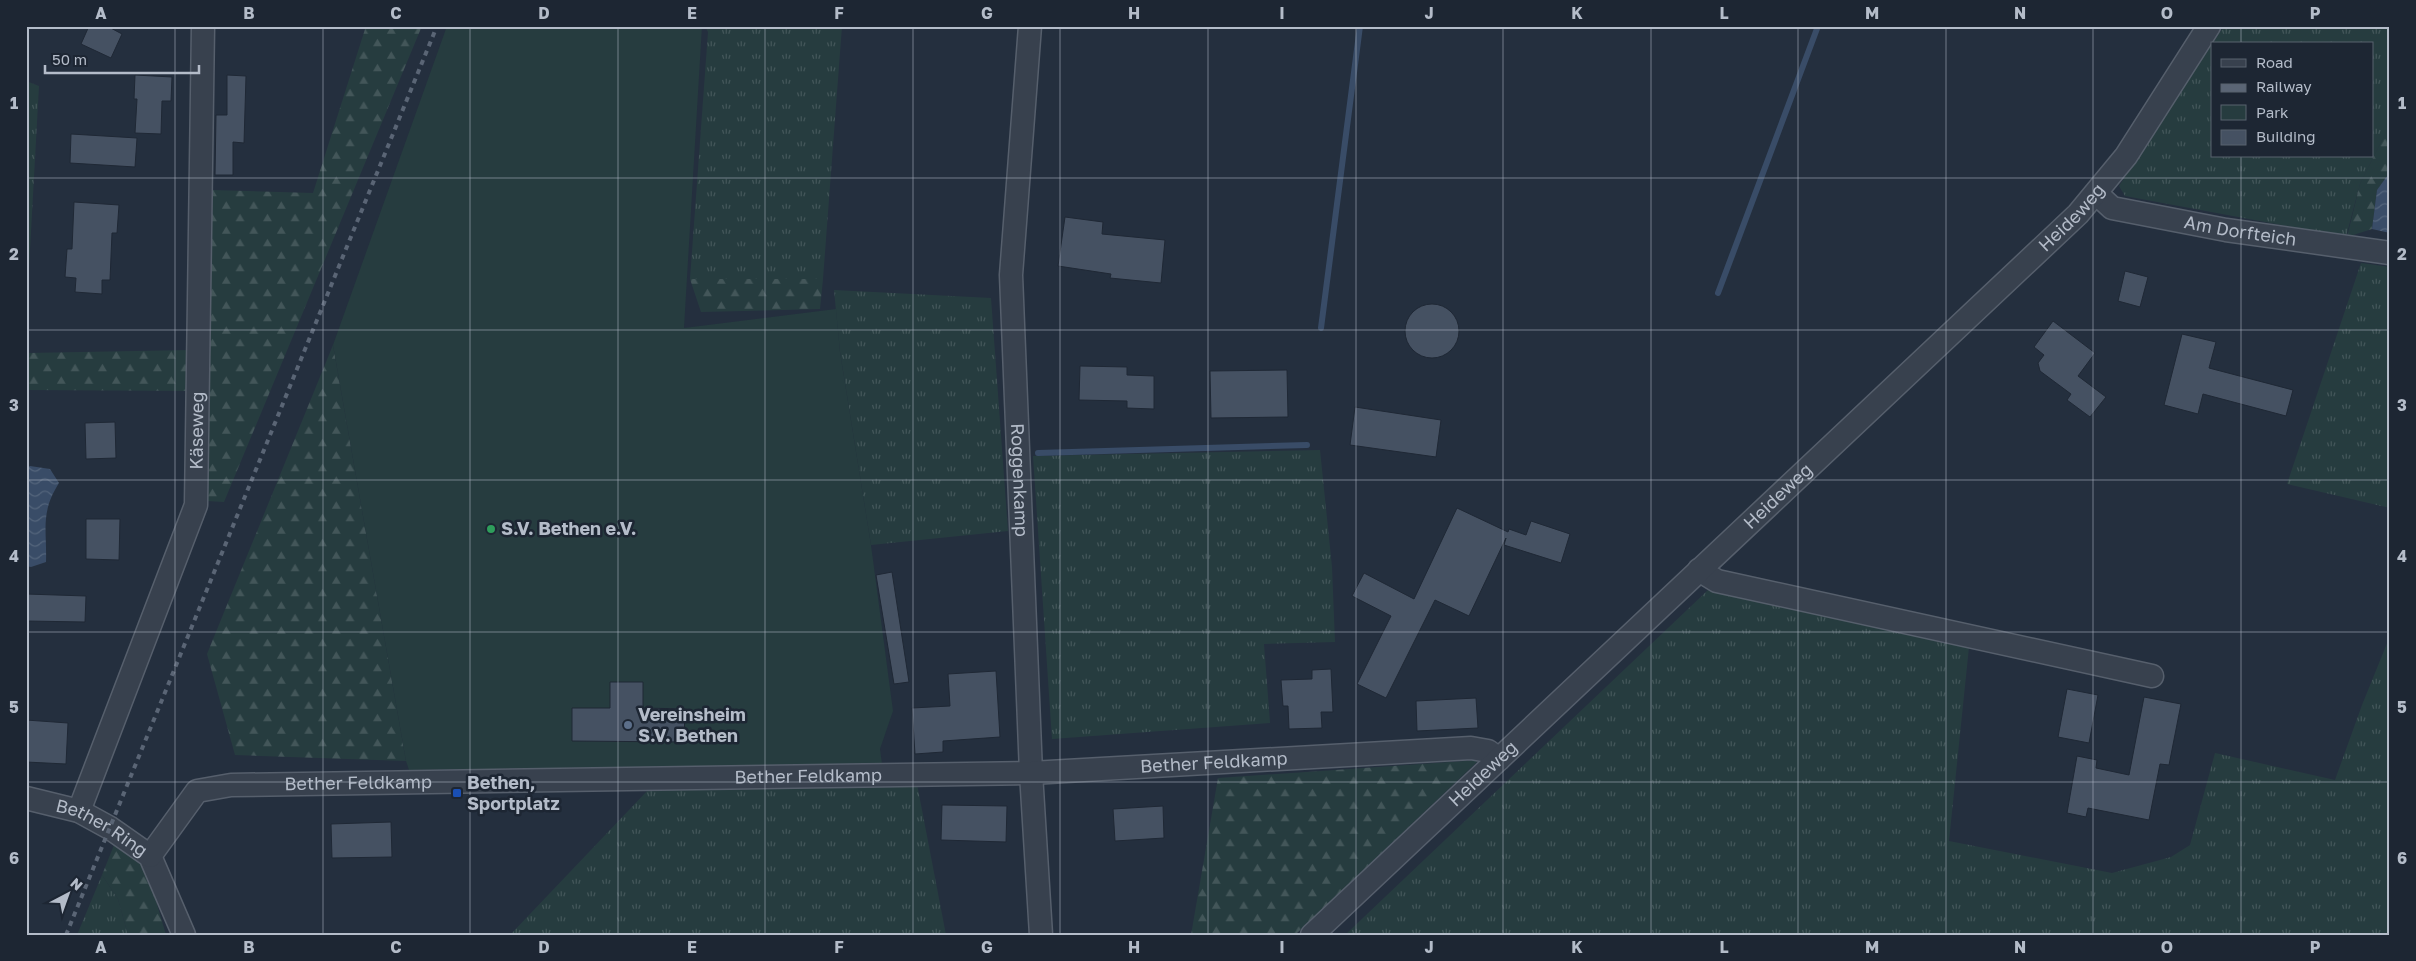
<svg xmlns="http://www.w3.org/2000/svg" width="2416" height="961" viewBox="0 0 2416 961" font-family="'Golos Text',sans-serif">
<style>
.grass{fill:url(#grass-tufts);fill-rule:evenodd}
.forest{fill:url(#forest-firs)}
.green{fill:#263c3f}
.water{fill:url(#water-waves)}
.lines{fill:none;stroke-linecap:round;stroke-linejoin:round}
.stream{stroke:#394c67;stroke-width:6}
.building{fill:#455162;stroke:#1f2835}
.minor-casing{stroke:#565f6c;stroke-width:25}
.minor{stroke:#38414e;stroke-width:22}
.rail{stroke:#5a6575;stroke-width:4;stroke-dasharray:5 5;stroke-linecap:butt}
.grid{fill:none;stroke:#b4bcc9;stroke-width:1;stroke-opacity:0.55}
.leisure-dot{fill:#2e9e5b;stroke:#1d2633;stroke-width:2}
.service-dot{fill:#5c6f8a;stroke:#1d2633;stroke-width:2}
.transit-dot{fill:#1a4fb4;stroke:#1d2633;stroke-width:2}
.labels{text-anchor:middle;stroke-width:5;stroke-linejoin:round;paint-order:stroke}
.street-label{font-size:18px;fill:#b4bcc9;stroke:#1d2633}
.poi-label{font-size:18px;font-weight:bold;fill:#b4bcc9;stroke:#1d2633;text-anchor:start}
.neatline{fill:none;stroke:#b4bcc9;stroke-width:2}
.grid-label{font-size:16px;text-anchor:middle;font-weight:bold;fill:#b4bcc9}
</style>
<defs>
<pattern id="grass-tufts" width="24" height="20" patternUnits="userSpaceOnUse" patternTransform="scale(1.25)"><rect width="24" height="20" fill="#263c3f"/><path d="M3 7l-1-3M5 7V3M7 7l1-3M15 17l-1-3M17 17v-4M19 17l1-3" fill="none" stroke="#435659"/></pattern>
<pattern id="forest-firs" width="22" height="20" patternUnits="userSpaceOnUse" patternTransform="scale(1.25)"><rect width="22" height="20" fill="#263c3f"/><path d="M5 1l3.5 6h-7zM16 11l3.5 6h-7z" fill="#435659"/></pattern>
<pattern id="water-waves" width="16" height="10" patternUnits="userSpaceOnUse" patternTransform="scale(1.25)"><rect width="16" height="10" fill="#394c67"/><path d="M0 5q4-4 8 0t8 0" fill="none" stroke="#53647b"/></pattern>
</defs>
<rect width="100%" height="100%" fill="#242f3e"/>
<g class="grass">
<polygon points="705,26 842,26 823,279 690,279 708,32"/>
<path d="M 2224,26 L 2390,26 L 2390,124 L 2360,184 L 2346,237 L 2125,196 L 2119,186 ZM 2212,44 L 2372,44 L 2372,156 L 2212,156 Z"/>
<polygon points="26,81 39,86 28,286 26,286"/>
<polygon points="2361,263 2390,267 2390,508 2287,484"/>
<polygon points="834,290 991,298 1008,531 871,545 840,352"/>
<polygon points="1320,450 1332,567 1335,642 1264,644 1270,723 1052,739 1033,456"/>
<polygon points="1708,590 1969,647 1949,841 2112,873 2171,857 2190,845 2215,753 2335,780 2362,705 2390,636 2390,935 1345,935"/>
<polygon points="917,784 946,935 510,935 648,790"/>
<polygon points="102,875 118,899 128,935 77,935"/>
</g>
<g class="forest">
<polygon points="366,26 422,26 224,502 207,501 212,190 313,193"/>
<polygon points="2390,124 2390,172 2377,190 2372,229 2347,237 2360,184"/>
<polygon points="690,279 823,279 820,309 701,312"/>
<polygon points="333,345 406,761 235,755 207,654"/>
<polygon points="191,350 191,391 26,390 26,353"/>
<polygon points="1479,760 1295,935 1191,935 1218,778"/>
<polygon points="116,840 145,863 166,935 128,935 118,899 102,875"/>
</g>
<polygon class="green" points="447,26 702,26 684,328 836,309 840,352 871,545 893,711 880,749 882,764 409,770 406,761 333,345"/>
<g class="water">
<polygon points="2390,172 2390,233 2372,229 2377,190"/>
<path d="M 30,466 L 50,469 L 59,483 C 40,513 47,529 46,562 L 31,567 L 26,566 L 26,468 Z"/>
</g>
<g class="lines">
<g class="stream">
<polyline points="1718,293 1818,26"/>
<polyline points="1321,328 1360,26"/>
<polyline points="1038,453 1307,445"/>
</g>
</g>
<g class="building">
<polygon points="89,26 107,26 122,34 111,58 81,44"/>
<polygon points="135,75 172,77 171,101 162,101 161,134 135,133 137,99 134,99"/>
<polygon points="227,75 246,76 244,143 233,142 233,175 215,175 216,115 227,115"/>
<polygon points="71,134 137,138 135,167 70,163"/>
<polygon points="74,202 119,205 117,233 112,233 110,280 102,280 102,294 75,292 76,278 65,277 67,249 72,249"/>
<polygon points="1065,217 1103,222 1102,234 1165,240 1161,283 1110,278 1111,274 1058,266"/>
<polygon points="2125,271 2148,277 2140,307 2118,301"/>
<circle cx="1432" cy="331" r="27"/>
<polygon points="2053,321 2095,353 2078,376 2106,397 2090,417 2067,400 2071,394 2040,371 2038,363 2044,355 2034,347"/>
<polygon points="2182,334 2216,342 2209,368 2293,390 2286,416 2203,394 2198,414 2164,405"/>
<polygon points="1080,366 1127,367 1127,375 1154,376 1154,409 1127,408 1127,401 1079,400"/>
<polygon points="1287,370 1288,417 1211,418 1210,371"/>
<polygon points="1355,407 1441,420 1436,457 1350,445"/>
<polygon points="115,422 116,458 86,459 85,423"/>
<polygon points="1457,508 1508,532 1509,529 1526,535 1531,521 1570,534 1561,563 1504,545 1506,538 1469,616 1435,600 1386,698 1357,684 1391,616 1352,596 1364,573 1414,599"/>
<polygon points="86,519 120,519 119,560 86,559"/>
<polygon points="892,572 909,682 894,684 876,575"/>
<polygon points="26,594 86,596 85,622 26,621"/>
<polygon points="1331,669 1333,712 1321,712 1322,728 1289,729 1288,706 1283,706 1281,680 1312,679 1312,670"/>
<polygon points="996,671 1000,737 943,741 943,752 915,754 912,708 950,706 948,674"/>
<polygon points="610,682 643,682 643,708 685,709 684,742 572,741 572,708 610,708"/>
<polygon points="2067,689 2098,695 2089,743 2058,737"/>
<polygon points="2144,697 2181,704 2169,765 2160,764 2149,820 2088,808 2086,817 2067,813 2077,756 2097,760 2096,768 2129,775"/>
<polygon points="1476,698 1478,728 1417,731 1416,701"/>
<polygon points="26,720 68,723 66,764 26,762"/>
<polygon points="942,805 1007,806 1006,842 941,840"/>
<polygon points="1163,806 1164,838 1115,841 1113,809"/>
<polygon points="391,822 392,857 332,858 331,824"/>
</g>
<g class="lines">
<defs>
<g id="minor">
<path id="s1" d="M 1030,26 L 1011,275 L 1031,773 L 1041,935"/>
<path id="s2" d="M 2097,194 L 2112,208 L 2226,230 L 2390,253"/>
<polyline points="1699,570 1717,581 2152,676"/>
<path id="s3" d="M 26,798 L 79,811 L 110,828 L 150,856 L 184,935"/>
<path id="s4" d="M 79,811 L 196,505 L 203,26"/>
<path id="s5" d="M 150,856 L 197,791 L 231,785 L 1031,773 L 1471,748 L 1488,751 L 1499,759"/>
<path id="s6" d="M 1312,935 L 2078,214 L 2126,156 L 2209,26"/>
</g>
</defs>
<use href="#minor" class="minor-casing"/>
<use href="#minor" class="minor"/>
<polyline class="rail" points="66,935 437,26"/>
</g>
<path class="grid" d="M 175,26 L 175,935M 323,26 L 323,935M 470,26 L 470,935M 618,26 L 618,935M 765,26 L 765,935M 913,26 L 913,935M 1060,26 L 1060,935M 1208,26 L 1208,935M 1356,26 L 1356,935M 1503,26 L 1503,935M 1651,26 L 1651,935M 1798,26 L 1798,935M 1946,26 L 1946,935M 2093,26 L 2093,935M 2241,26 L 2241,44M 2241,156 L 2241,935M 26,178 L 2390,178M 26,330 L 2390,330M 26,480 L 2390,480M 26,632 L 2390,632M 26,782 L 2390,782"/>
<circle class="leisure-dot" cx="491" cy="529" r="5"/>
<circle class="service-dot" cx="628" cy="725" r="5"/>
<rect class="transit-dot" x="452" y="788" width="10" height="10" rx="2.5"/>
<g class="labels">
<g class="street-label">
<text dy="6" stroke="none"><textPath href="#s6" startOffset="1045">Heideweg</textPath></text>
<text dy="6" stroke="none"><textPath href="#s2" startOffset="151">Am Dorfteich</textPath></text>
<text dy="6" stroke="none"><textPath href="#s4" startOffset="402">Käseweg</textPath></text>
<text dy="6" stroke="none"><textPath href="#s1" startOffset="455">Roggenkamp</textPath></text>
<text dy="6" stroke="none"><textPath href="#s6" startOffset="640">Heideweg</textPath></text>
<text dy="6" stroke="none"><textPath href="#s5" startOffset="1098">Bether Feldkamp</textPath></text>
<text dy="6" stroke="none"><textPath href="#s6" startOffset="235">Heideweg</textPath></text>
<text dy="6" stroke="none"><textPath href="#s5" startOffset="692">Bether Feldkamp</textPath></text>
<text dy="6" stroke="none"><textPath href="#s5" startOffset="242">Bether Feldkamp</textPath></text>
<text dy="6" stroke="none"><textPath href="#s3" startOffset="82">Bether Ring</textPath></text>
</g>
<g class="poi-label">
<text x="501" y="535">S.V. Bethen e.V.</text>
<text x="638" y="721">Vereinsheim<tspan x="638" dy="21">S.V. Bethen</tspan></text>
<text x="467" y="789">Bethen,<tspan x="467" dy="21">Sportplatz</tspan></text>
</g>
</g>
<rect width="2416" height="961" fill="none" stroke="#1d2633" stroke-width="55"/>
<rect x="2211" y="42" width="162" height="115" fill="#1d2633" stroke="#59626f"/>
<rect x="2221" y="59" width="25" height="8" fill="#38414e" stroke="#59626f"/>
<text x="2256" y="68" font-size="15" fill="#b4bcc9">Road</text>
<rect x="2221" y="84" width="25" height="8" fill="#5a6575" stroke="#59626f"/>
<text x="2256" y="92" font-size="15" fill="#b4bcc9">Railway</text>
<rect x="2221" y="105" width="25" height="15" fill="#263c3f" stroke="#59626f"/>
<text x="2256" y="118" font-size="15" fill="#b4bcc9">Park</text>
<rect x="2221" y="130" width="25" height="15" fill="#455162" stroke="#59626f"/>
<text x="2256" y="142" font-size="15" fill="#b4bcc9">Building</text>
<g transform="translate(68 894) rotate(41)" stroke="#1d2633" stroke-width="4" paint-order="stroke">
<path d="M0-4L9 19L0 12L-9 19Z" fill="#b4bcc9"/>
<text y="-8" font-size="14" font-weight="bold" text-anchor="middle" fill="#b4bcc9">N</text>
</g>
<path d="M45 65v8h154v-8" fill="none" stroke="#b4bcc9" stroke-width="2.5"/>
<text x="52" y="65" font-size="15" fill="#b4bcc9" stroke="#1d2633" stroke-width="4" paint-order="stroke">50 m</text>
<rect x="28" y="28" width="2360" height="906" class="neatline"/>
<g class="grid-label">
<text x="101" y="19">A</text>
<text x="249" y="19">B</text>
<text x="396" y="19">C</text>
<text x="544" y="19">D</text>
<text x="692" y="19">E</text>
<text x="839" y="19">F</text>
<text x="987" y="19">G</text>
<text x="1134" y="19">H</text>
<text x="1282" y="19">I</text>
<text x="1429" y="19">J</text>
<text x="1577" y="19">K</text>
<text x="1724" y="19">L</text>
<text x="1872" y="19">M</text>
<text x="2020" y="19">N</text>
<text x="2167" y="19">O</text>
<text x="2315" y="19">P</text>
<text x="14" y="109">1</text>
<text x="2402" y="109">1</text>
<text x="14" y="260">2</text>
<text x="2402" y="260">2</text>
<text x="14" y="411">3</text>
<text x="2402" y="411">3</text>
<text x="14" y="562">4</text>
<text x="2402" y="562">4</text>
<text x="14" y="713">5</text>
<text x="2402" y="713">5</text>
<text x="14" y="864">6</text>
<text x="2402" y="864">6</text>
<text x="101" y="953">A</text>
<text x="249" y="953">B</text>
<text x="396" y="953">C</text>
<text x="544" y="953">D</text>
<text x="692" y="953">E</text>
<text x="839" y="953">F</text>
<text x="987" y="953">G</text>
<text x="1134" y="953">H</text>
<text x="1282" y="953">I</text>
<text x="1429" y="953">J</text>
<text x="1577" y="953">K</text>
<text x="1724" y="953">L</text>
<text x="1872" y="953">M</text>
<text x="2020" y="953">N</text>
<text x="2167" y="953">O</text>
<text x="2315" y="953">P</text>
</g>
</svg>
